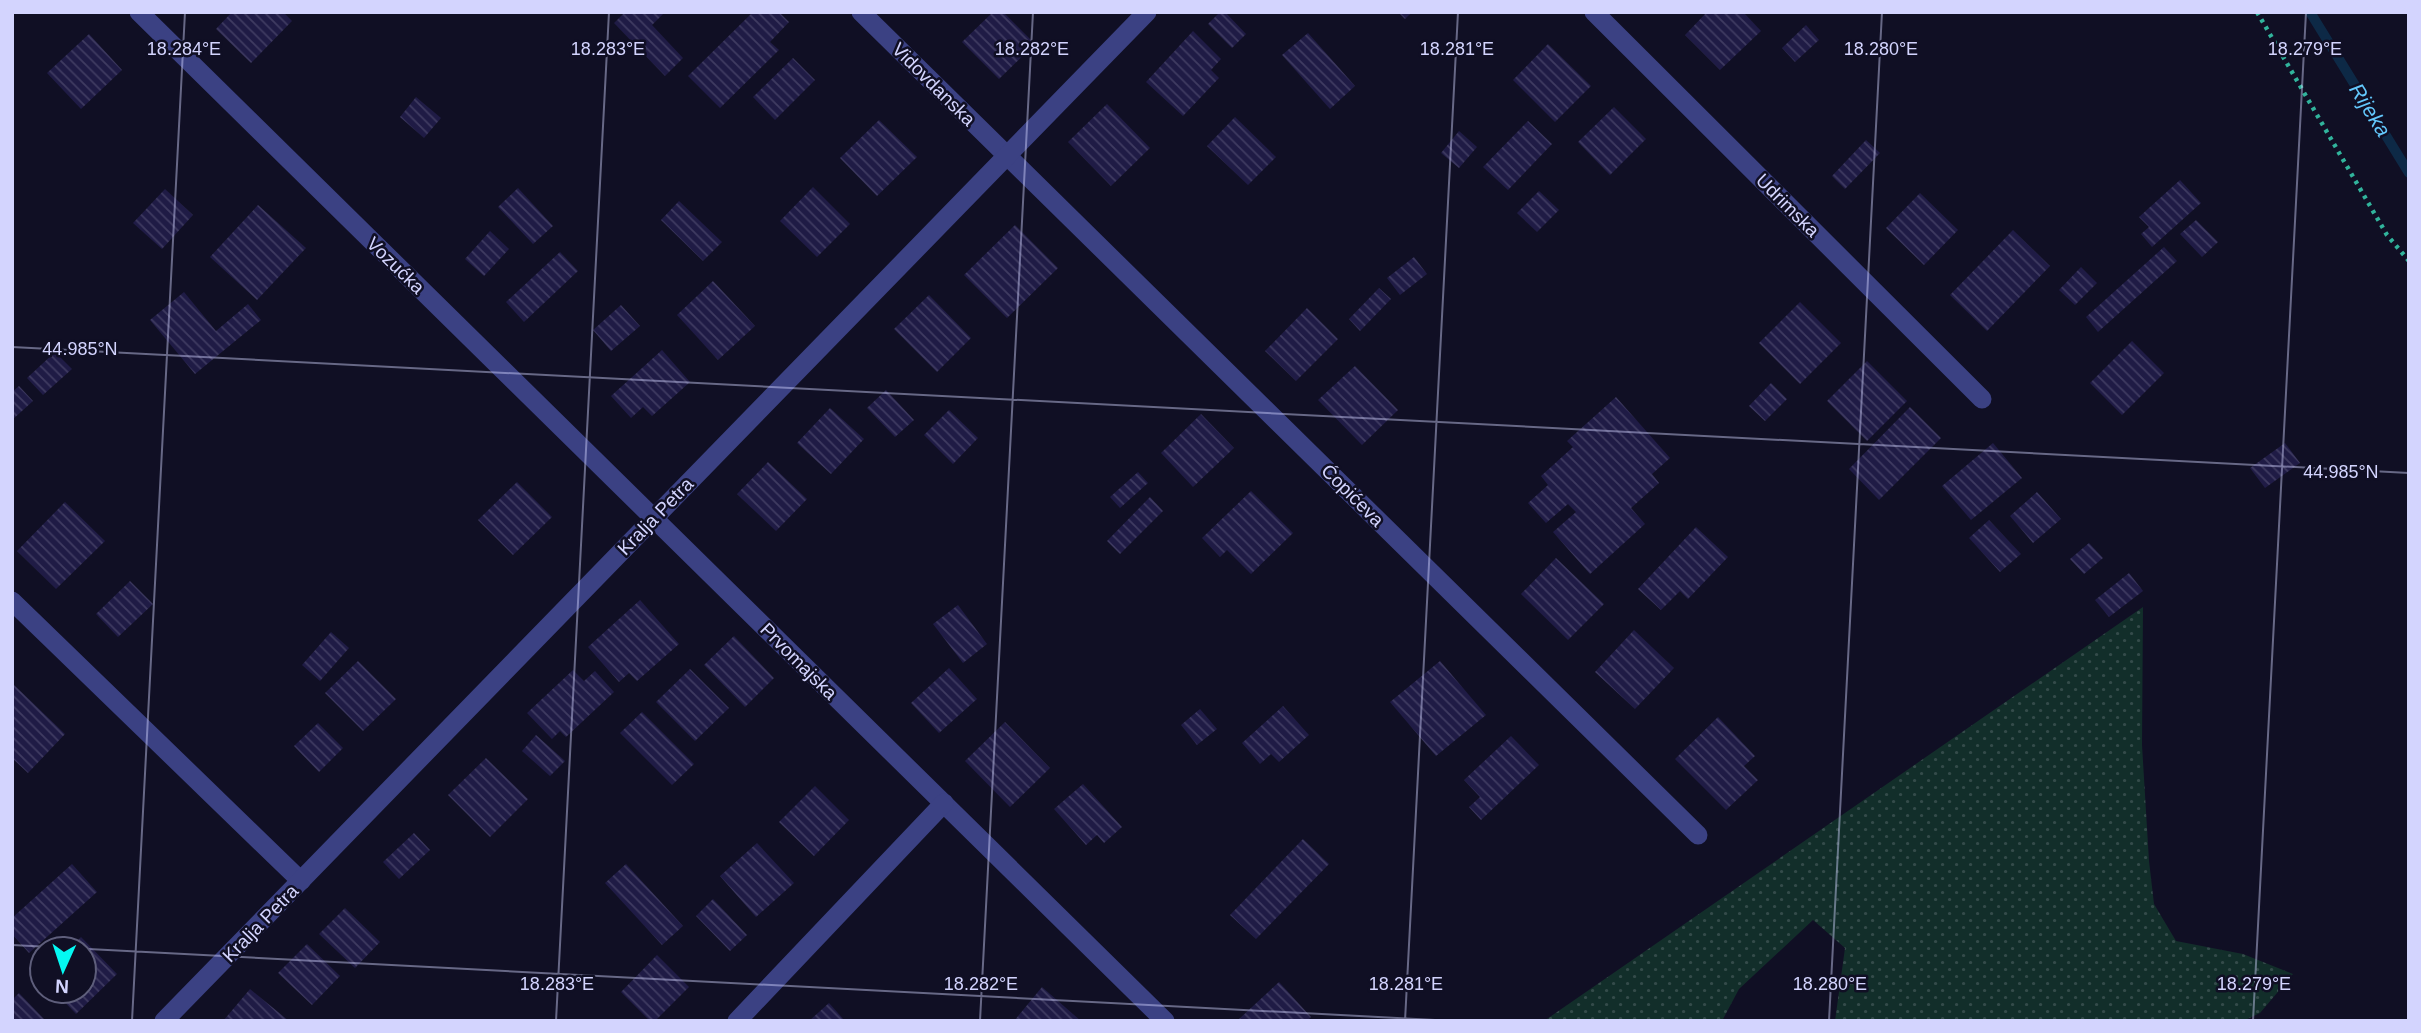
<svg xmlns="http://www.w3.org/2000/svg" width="2421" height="1033" viewBox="0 0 2421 1033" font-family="Arial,sans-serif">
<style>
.grass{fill:url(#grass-dots)}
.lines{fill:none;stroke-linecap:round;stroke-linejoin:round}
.stream{stroke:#0d2946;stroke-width:10}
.building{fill:url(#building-back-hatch)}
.path{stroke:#31b49c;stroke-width:4.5;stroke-dasharray:3.5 5;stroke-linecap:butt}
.minor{stroke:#3b4183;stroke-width:19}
.ticks{fill:none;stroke:#d3d4fe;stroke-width:2;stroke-opacity:0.45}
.labels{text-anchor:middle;stroke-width:5;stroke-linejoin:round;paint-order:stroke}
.street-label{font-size:19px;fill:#d3d4fe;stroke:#100f24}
.water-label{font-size:21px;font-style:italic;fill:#63c8fc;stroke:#100f24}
.ticks-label{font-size:18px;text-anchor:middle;fill:#d3d4fe;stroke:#100f24;stroke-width:5;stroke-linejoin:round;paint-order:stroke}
</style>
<defs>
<pattern id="grass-dots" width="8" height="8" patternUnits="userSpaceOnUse" patternTransform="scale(1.75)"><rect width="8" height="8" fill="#122e2a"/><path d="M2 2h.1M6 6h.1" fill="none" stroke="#344b4a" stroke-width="1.8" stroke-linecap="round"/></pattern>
<pattern id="building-back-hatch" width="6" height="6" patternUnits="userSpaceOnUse" patternTransform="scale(1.75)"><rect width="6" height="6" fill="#1f1b45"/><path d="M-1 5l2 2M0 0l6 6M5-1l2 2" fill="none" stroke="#3f3b61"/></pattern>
</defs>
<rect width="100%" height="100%" fill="#100f24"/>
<polygon class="grass" points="2143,607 2142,745 2149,861 2154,904 2176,941 2243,954 2293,974 2260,1013 2243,1021 1835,1021 1845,948 1813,920 1739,989 1722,1021 1544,1021"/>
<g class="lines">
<polyline class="stream" points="2310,12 2409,173"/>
</g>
<g class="building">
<polygon points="232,12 283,12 292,21 251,63 216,29"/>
<polygon points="625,12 665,12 652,25 683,58 665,76 614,23"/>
<polygon points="753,12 779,12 789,22 770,42 779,50 720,108 688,76"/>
<polygon points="993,12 1003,12 1035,44 999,79 962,42"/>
<polygon points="1220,12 1225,12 1246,34 1232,48 1208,24"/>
<polygon points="1398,12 1412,12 1405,19"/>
<polygon points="1707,12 1743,12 1761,31 1720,70 1685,35"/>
<polygon points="1806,25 1819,40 1795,62 1782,48"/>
<polygon points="1193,31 1221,59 1211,70 1219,78 1183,116 1146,82"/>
<polygon points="1308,33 1355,86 1330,109 1282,55"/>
<polygon points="89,34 122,70 81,109 47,73"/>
<polygon points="1548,44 1591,86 1555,122 1513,80"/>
<polygon points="793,58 815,80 775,120 753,97"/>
<polygon points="416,97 441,118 424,138 400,117"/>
<polygon points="1107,104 1150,148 1111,186 1068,142"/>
<polygon points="1614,107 1646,139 1610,175 1578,142"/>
<polygon points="1235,117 1276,157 1248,185 1207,146"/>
<polygon points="879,120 917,157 877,196 840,158"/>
<polygon points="1528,121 1552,144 1508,190 1483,167"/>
<polygon points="1459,131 1477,147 1459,168 1441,153"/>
<polygon points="1866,140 1880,153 1845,189 1832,176"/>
<polygon points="2180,180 2201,203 2152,247 2141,234 2149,227 2139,217"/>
<polygon points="813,187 850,224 817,257 780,221"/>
<polygon points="518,188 553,226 533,244 498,207"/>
<polygon points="165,189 193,215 162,249 133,223"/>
<polygon points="1539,191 1559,210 1537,232 1517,213"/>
<polygon points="1920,193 1958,230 1924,265 1886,228"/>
<polygon points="679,201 722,242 703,261 661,220"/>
<polygon points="258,205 306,248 257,300 210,257"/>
<polygon points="2196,220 2218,242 2202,257 2180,234"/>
<polygon points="1015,225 1058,268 1007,318 964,275"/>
<polygon points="2013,230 2050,266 1987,331 1950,295"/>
<polygon points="490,231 509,249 484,276 465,259"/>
<polygon points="2164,247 2177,261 2098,332 2086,317"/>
<polygon points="560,252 578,271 524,322 506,302"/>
<polygon points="1414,257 1427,274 1400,295 1387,278"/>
<polygon points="2081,267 2097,283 2075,305 2059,290"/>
<polygon points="713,281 755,326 718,360 677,315"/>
<polygon points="1379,288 1391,299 1360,331 1349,319"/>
<polygon points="184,292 216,331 248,304 261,320 195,374 150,320"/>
<polygon points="929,295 971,338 937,372 894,329"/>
<polygon points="1800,302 1841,343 1800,384 1759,343"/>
<polygon points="621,305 640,326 611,351 593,330"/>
<polygon points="1307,308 1338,339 1296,381 1265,351"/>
<polygon points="2132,341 2164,373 2122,415 2090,383"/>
<polygon points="662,350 690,382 652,416 643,407 631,418 611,396"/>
<polygon points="55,352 72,369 43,395 27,378"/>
<polygon points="1867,361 1907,401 1867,441 1827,401"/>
<polygon points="1355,366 1398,410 1362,445 1318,400"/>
<polygon points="1771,383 1787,399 1765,421 1749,406"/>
<polygon points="19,386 33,401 12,420 12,392"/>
<polygon points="886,390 914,420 895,437 867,408"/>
<polygon points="1616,397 1670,458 1652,474 1659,483 1631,508 1645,524 1590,574 1553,532 1576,512 1568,504 1546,523 1528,503 1548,485 1541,476 1573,447 1567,441"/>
<polygon points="1910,407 1941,438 1879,500 1849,469"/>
<polygon points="830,408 864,439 831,474 797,443"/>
<polygon points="949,410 978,438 953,464 924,435"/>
<polygon points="1201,414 1234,448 1193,487 1161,453"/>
<polygon points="1993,443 2022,478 1971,520 1942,486"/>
<polygon points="2285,443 2300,463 2265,488 2250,468"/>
<polygon points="768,462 807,499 776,531 737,494"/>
<polygon points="1138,472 1148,483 1120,508 1110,497"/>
<polygon points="517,482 552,517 513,555 478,520"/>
<polygon points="1251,491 1293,533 1251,574 1227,550 1220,557 1202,538"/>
<polygon points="2037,492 2061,519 2033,543 2010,516"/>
<polygon points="1150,497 1163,511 1120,554 1107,541"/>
<polygon points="65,502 105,541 56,589 17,551"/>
<polygon points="1989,520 2021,554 2000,572 1969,538"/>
<polygon points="1696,527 1728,557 1688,599 1680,591 1661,610 1638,589"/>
<polygon points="2089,543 2103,558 2084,574 2070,559"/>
<polygon points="1556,558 1604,604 1568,640 1521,594"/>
<polygon points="2129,573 2143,591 2109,617 2095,600"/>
<polygon points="130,581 153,604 118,637 96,614"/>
<polygon points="640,600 679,644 637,681 629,673 619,682 588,647"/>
<polygon points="958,605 987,644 963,663 933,624"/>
<polygon points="1634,630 1674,668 1635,709 1595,672"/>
<polygon points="331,632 349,648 320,681 302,665"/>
<polygon points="734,636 774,678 745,707 704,665"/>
<polygon points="358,661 396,699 363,731 325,693"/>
<polygon points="1440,661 1486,715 1436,756 1390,702"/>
<polygon points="949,668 977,699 939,733 911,703"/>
<polygon points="690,669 729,708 695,741 656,702"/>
<polygon points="573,670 584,681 595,671 614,692 566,737 560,731 552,739 527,713"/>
<polygon points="12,683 65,734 28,773 12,758"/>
<polygon points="1283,706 1309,735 1279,762 1271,754 1260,764 1242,743"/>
<polygon points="1200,709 1217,729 1197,745 1181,725"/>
<polygon points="642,712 694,764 672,785 620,733"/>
<polygon points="1718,717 1755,756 1744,766 1758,780 1726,810 1675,759"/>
<polygon points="1005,722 1050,768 1010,807 965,761"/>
<polygon points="318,723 343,748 319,772 294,746"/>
<polygon points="536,735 565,761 550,776 522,751"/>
<polygon points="1511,736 1539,765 1481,820 1469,807 1480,797 1464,780"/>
<polygon points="486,758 528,799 490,837 448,795"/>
<polygon points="1083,784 1122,827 1104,843 1097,835 1086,845 1054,809"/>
<polygon points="815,786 849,820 814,856 779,822"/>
<polygon points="414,833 430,850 399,879 383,862"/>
<polygon points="1303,839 1329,864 1256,939 1230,915"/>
<polygon points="757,843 794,883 756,917 720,876"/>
<polygon points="72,864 97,892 29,953 12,934 12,918"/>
<polygon points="626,864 683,926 662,945 605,883"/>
<polygon points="713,899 747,935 730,951 696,916"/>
<polygon points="345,908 380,942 355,968 319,934"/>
<polygon points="81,937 117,974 76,1014 54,991 84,991 84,949 69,949"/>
<polygon points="307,944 340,976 312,1005 278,973"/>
<polygon points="657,955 689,987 655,1021 650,1021 621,992"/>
<polygon points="1279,982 1311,1017 1307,1021 1241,1021 1239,1019"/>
<polygon points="1042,987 1081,1021 1014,1021"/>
<polygon points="250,989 289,1021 223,1021"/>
<polygon points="19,993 46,1021 12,1021 12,1000"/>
<polygon points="829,1003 845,1021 809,1021"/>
</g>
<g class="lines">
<polyline class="path" points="2257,12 2387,235 2409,261"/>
<g class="minor">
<polyline points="139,12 1165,1021"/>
<polyline points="861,12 1698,835"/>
<polyline points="1594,12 1982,399"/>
<polyline points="12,601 301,881"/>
<polyline points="164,1021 1147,12"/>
<polyline points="737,1021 944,803"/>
</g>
</g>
<path class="ticks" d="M 12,347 L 2409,473M 12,945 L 1454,1021M 132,1021 L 185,12M 556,1021 L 609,12M 980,1021 L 1033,12M 1405,1021 L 1458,12M 1829,1021 L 1882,12M 2253,1021 L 2306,12"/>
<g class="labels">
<g class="street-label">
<text transform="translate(934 84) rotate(45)" y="7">Vidovdanska</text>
<text transform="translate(1788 205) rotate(45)" y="7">Udrimska</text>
<text transform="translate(396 265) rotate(44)" y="7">Vozućka</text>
<text transform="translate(1353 495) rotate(45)" y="7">Ćopićeva</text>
<text transform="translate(655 516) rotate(-46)" y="7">Kralja Petra</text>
<text transform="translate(799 661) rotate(45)" y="7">Prvomajska</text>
<text transform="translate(260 923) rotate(-46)" y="7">Kralja Petra</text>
</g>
<g class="water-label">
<text transform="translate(2370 110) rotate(58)" y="7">Rijeka</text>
</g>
</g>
<g class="ticks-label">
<text x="184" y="55">18.284°E</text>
<text x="608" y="55">18.283°E</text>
<text x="1032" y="55">18.282°E</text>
<text x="1457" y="55">18.281°E</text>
<text x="1881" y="55">18.280°E</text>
<text x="2305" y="55">18.279°E</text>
<text x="80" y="355">44.985°N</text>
<text x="2341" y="478">44.985°N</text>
<text x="557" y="990">18.283°E</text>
<text x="981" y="990">18.282°E</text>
<text x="1406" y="990">18.281°E</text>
<text x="1830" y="990">18.280°E</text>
<text x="2254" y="990">18.279°E</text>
</g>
<rect width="2421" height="1033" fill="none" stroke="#d3d4fe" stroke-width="28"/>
<g transform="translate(63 970) rotate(183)"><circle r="33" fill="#100f24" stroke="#5e5e7b" stroke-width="2"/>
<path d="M0-5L12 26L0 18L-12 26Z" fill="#04f9f3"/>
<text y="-10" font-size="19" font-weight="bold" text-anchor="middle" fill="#d3d4fe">N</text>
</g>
</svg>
